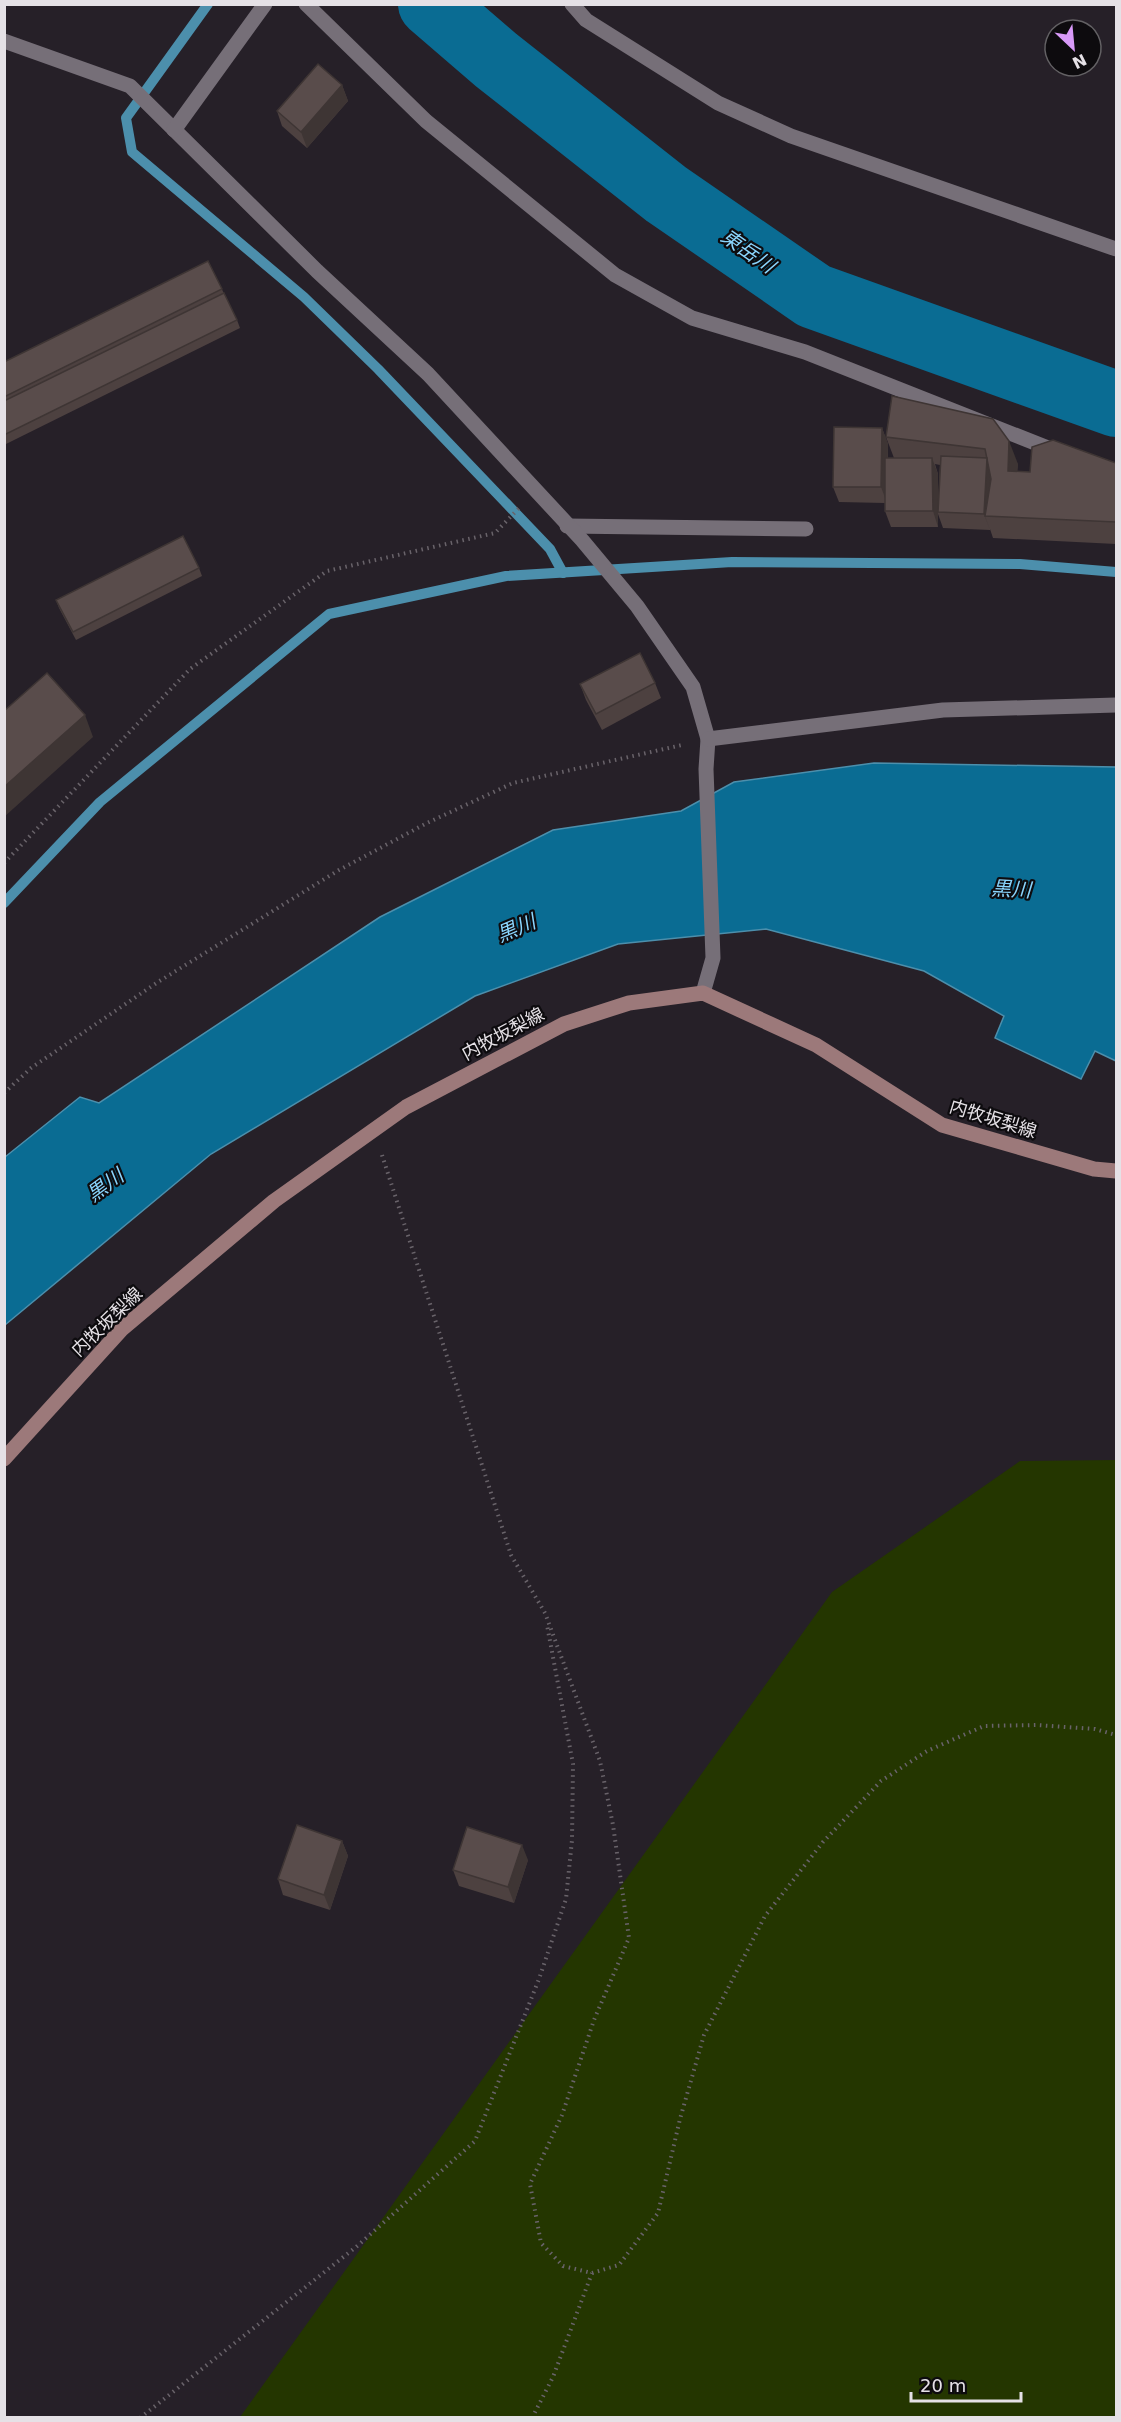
<svg xmlns="http://www.w3.org/2000/svg" width="1121" height="2422" viewBox="0 0 1121 2422" font-family="'DejaVu Sans','Noto Sans JP',sans-serif">
<style>
.green{fill:#243600}
.water{fill:#0a6c93;stroke:#4c8fac;stroke-width:1.5}
.lines{fill:none;stroke-linecap:round;stroke-linejoin:round}
.stream{stroke:#4c8fac;stroke-width:10}
.river{stroke:#0a6c93;stroke-width:66}
.path{stroke:#69636a;stroke-width:4;stroke-dasharray:1.5 4.5;stroke-linecap:butt}
.lane{stroke:#766f78;stroke-width:15}
.street{stroke:#766f78;stroke-width:15}
.secondary{stroke:#9c797a;stroke-width:15}
.wall{fill:#4d4140;fill-rule:evenodd}
.shaded-wall{fill:#3e3534}
.building{fill:#594c4b;stroke:#3e3534;stroke-width:1.5}
.labels{text-anchor:middle;stroke-width:4.5;stroke-linejoin:round;paint-order:stroke}
.street-label{font-size:18px;fill:#e5e1e6;stroke:#0d0b0e}
.water-label{font-size:20px;font-style:italic;fill:#8ad5fd;stroke:#0d0b0e}
</style>
<rect width="100%" height="100%" fill="#262028"/>
<polygon class="green" points="1116,1460 1116,2417 240,2417 832,1592 1020,1461"/>
<polygon class="water" points="874,763 1116,767 1116,1061 1095,1051 1081,1079 995,1038 1004,1016 924,971 766,929 618,944 475,996 211,1154 5,1325 5,1157 80,1097 99,1103 380,917 553,830 681,811 734,782"/>
<g class="lines">
<g class="stream">
<polyline points="208,4 126,118 132,152 304,297 378,369 550,549 563,573"/>
<polyline points="4,903 100,802 329,614 506,576 732,562 1020,564 1116,572"/>
</g>
<polyline class="river" points="431,4 496,60 666,194 814,296 1116,404"/>
<g class="path">
<polyline points="4,863 190,669 327,571 495,533 519,508"/>
<polyline points="4,1093 31,1068 158,982 339,870 427,823 513,783 682,745"/>
<polyline points="382,1155 511,1555 545,1613 600,1761 613,1825 629,1938 594,2020 562,2115 530,2184 541,2243 563,2266 592,2273 619,2265 658,2213 680,2119 704,2035 765,1916 823,1842 881,1781 927,1751 984,1726 1036,1725 1095,1729 1116,1735"/>
<polyline points="140,2418 356,2247 475,2141 539,1979 566,1899 572,1840 573,1764 547,1625"/>
<polyline points="532,2418 553,2377 592,2273"/>
</g>
<polyline class="lane" points="567,526 806,529"/>
<g class="street">
<polyline points="306,4 426,121 615,275 692,318 805,352 1058,452"/>
<polyline points="572,4 586,20 718,103 791,136 1116,249"/>
<polyline points="4,41 130,86 317,271 428,374 582,540 637,606 693,687 708,739 706,769 713,958 703,993"/>
<polyline points="174,130 265,4"/>
<polyline points="708,739 943,710 1116,705"/>
</g>
<polyline class="secondary" points="4,1459 122,1329 274,1201 406,1107 564,1024 629,1003 703,993 816,1045 942,1125 1094,1169 1116,1171"/>
</g>
<g class="wall">
<polygon points="342,85 348,101 307,148 282,126 277,111"/>
<polygon points="208,261 237,320 240,328 4,445 4,362"/>
<path d="M 892,396 L 1018,464 L 1017,471 L 1030,472 L 1116,463 L 1116,544 L 993,538 L 990,529 L 990,530 L 943,528 L 938,514 L 938,527 L 891,527 L 885,511 L 885,503 L 839,502 L 833,487 L 882,428 L 888,444 L 888,458 L 894,458 L 886,437 ZM 935,464 L 940,465 L 938,501 L 938,474 Z"/>
<polygon points="199,568 202,576 76,640 59,608 56,600"/>
<polygon points="655,683 661,698 602,730 586,700 580,684"/>
<polygon points="342,1841 348,1856 330,1910 283,1895 278,1879"/>
<polygon points="528,1860 514,1903 459,1886 453,1870"/>
</g>
<g class="shaded-wall">
<polygon points="342,85 348,101 307,148 301,132"/>
<polygon points="882,428 888,444 887,503 881,487"/>
<polygon points="1009,441 1018,464 1016,493 1008,471"/>
<polygon points="932,458 938,474 938,527 933,511"/>
<polygon points="987,458 992,474 985,516 990,530 984,514"/>
<polygon points="85,715 93,737 4,817 4,787"/>
<polygon points="342,1841 348,1856 330,1910 324,1895"/>
<polygon points="522,1845 528,1860 514,1903 508,1887"/>
</g>
<g class="building">
<polygon points="318,64 342,85 301,132 277,111"/>
<polygon points="208,261 222,289 4,397 4,362"/>
<polygon points="224,293 237,320 4,435 4,401"/>
<polygon points="892,396 993,419 1009,441 1008,471 1030,472 1032,447 1053,440 1116,463 1116,522 985,516 991,479 985,449 886,437"/>
<polygon points="834,427 882,428 881,487 833,487"/>
<polygon points="941,456 987,458 984,514 938,512"/>
<polygon points="885,458 932,458 933,511 885,511"/>
<polygon points="183,536 199,568 73,632 56,600"/>
<polygon points="640,653 655,683 596,714 580,684"/>
<polygon points="47,673 85,715 4,787 4,711"/>
<polygon points="297,1825 342,1841 324,1895 278,1879"/>
<polygon points="467,1827 522,1845 508,1887 453,1870"/>
</g>
<g class="labels">
<g class="street-label">
<text transform="translate(503 1034) rotate(-28)" y="6">内牧坂梨線</text>
<text transform="translate(993 1119) rotate(17)" y="6">内牧坂梨線</text>
<text transform="translate(107 1322) rotate(-44)" y="6">内牧坂梨線</text>
</g>
<g class="water-label">
<text transform="translate(748 251) rotate(35)" y="7">東岳川</text>
<text transform="translate(1011 889) rotate(3)" y="7">黒川</text>
<text transform="translate(516 928) rotate(-23)" y="7">黒川</text>
<text transform="translate(105 1185) rotate(-36)" y="7">黒川</text>
</g>
</g>
<rect width="1121" height="2422" fill="none" stroke="#e5e1e6" stroke-width="12"/>
<g transform="translate(1073 48) rotate(154)"><circle r="28" fill="#0d0b0e" stroke="#636164" stroke-width="1.5"/>
<path d="M0-4.5L10 22L0 15L-10 22Z" fill="#d89af8"/>
<text y="-9" font-size="16" font-weight="bold" text-anchor="middle" fill="#e5e1e6">N</text>
</g>
<path d="M911 2392v9h110v-9" fill="none" stroke="#e5e1e6" stroke-width="3"/>
<text x="920" y="2392" font-size="18" fill="#e5e1e6" stroke="#0d0b0e" stroke-width="4.5" paint-order="stroke">20 m</text>
</svg>
